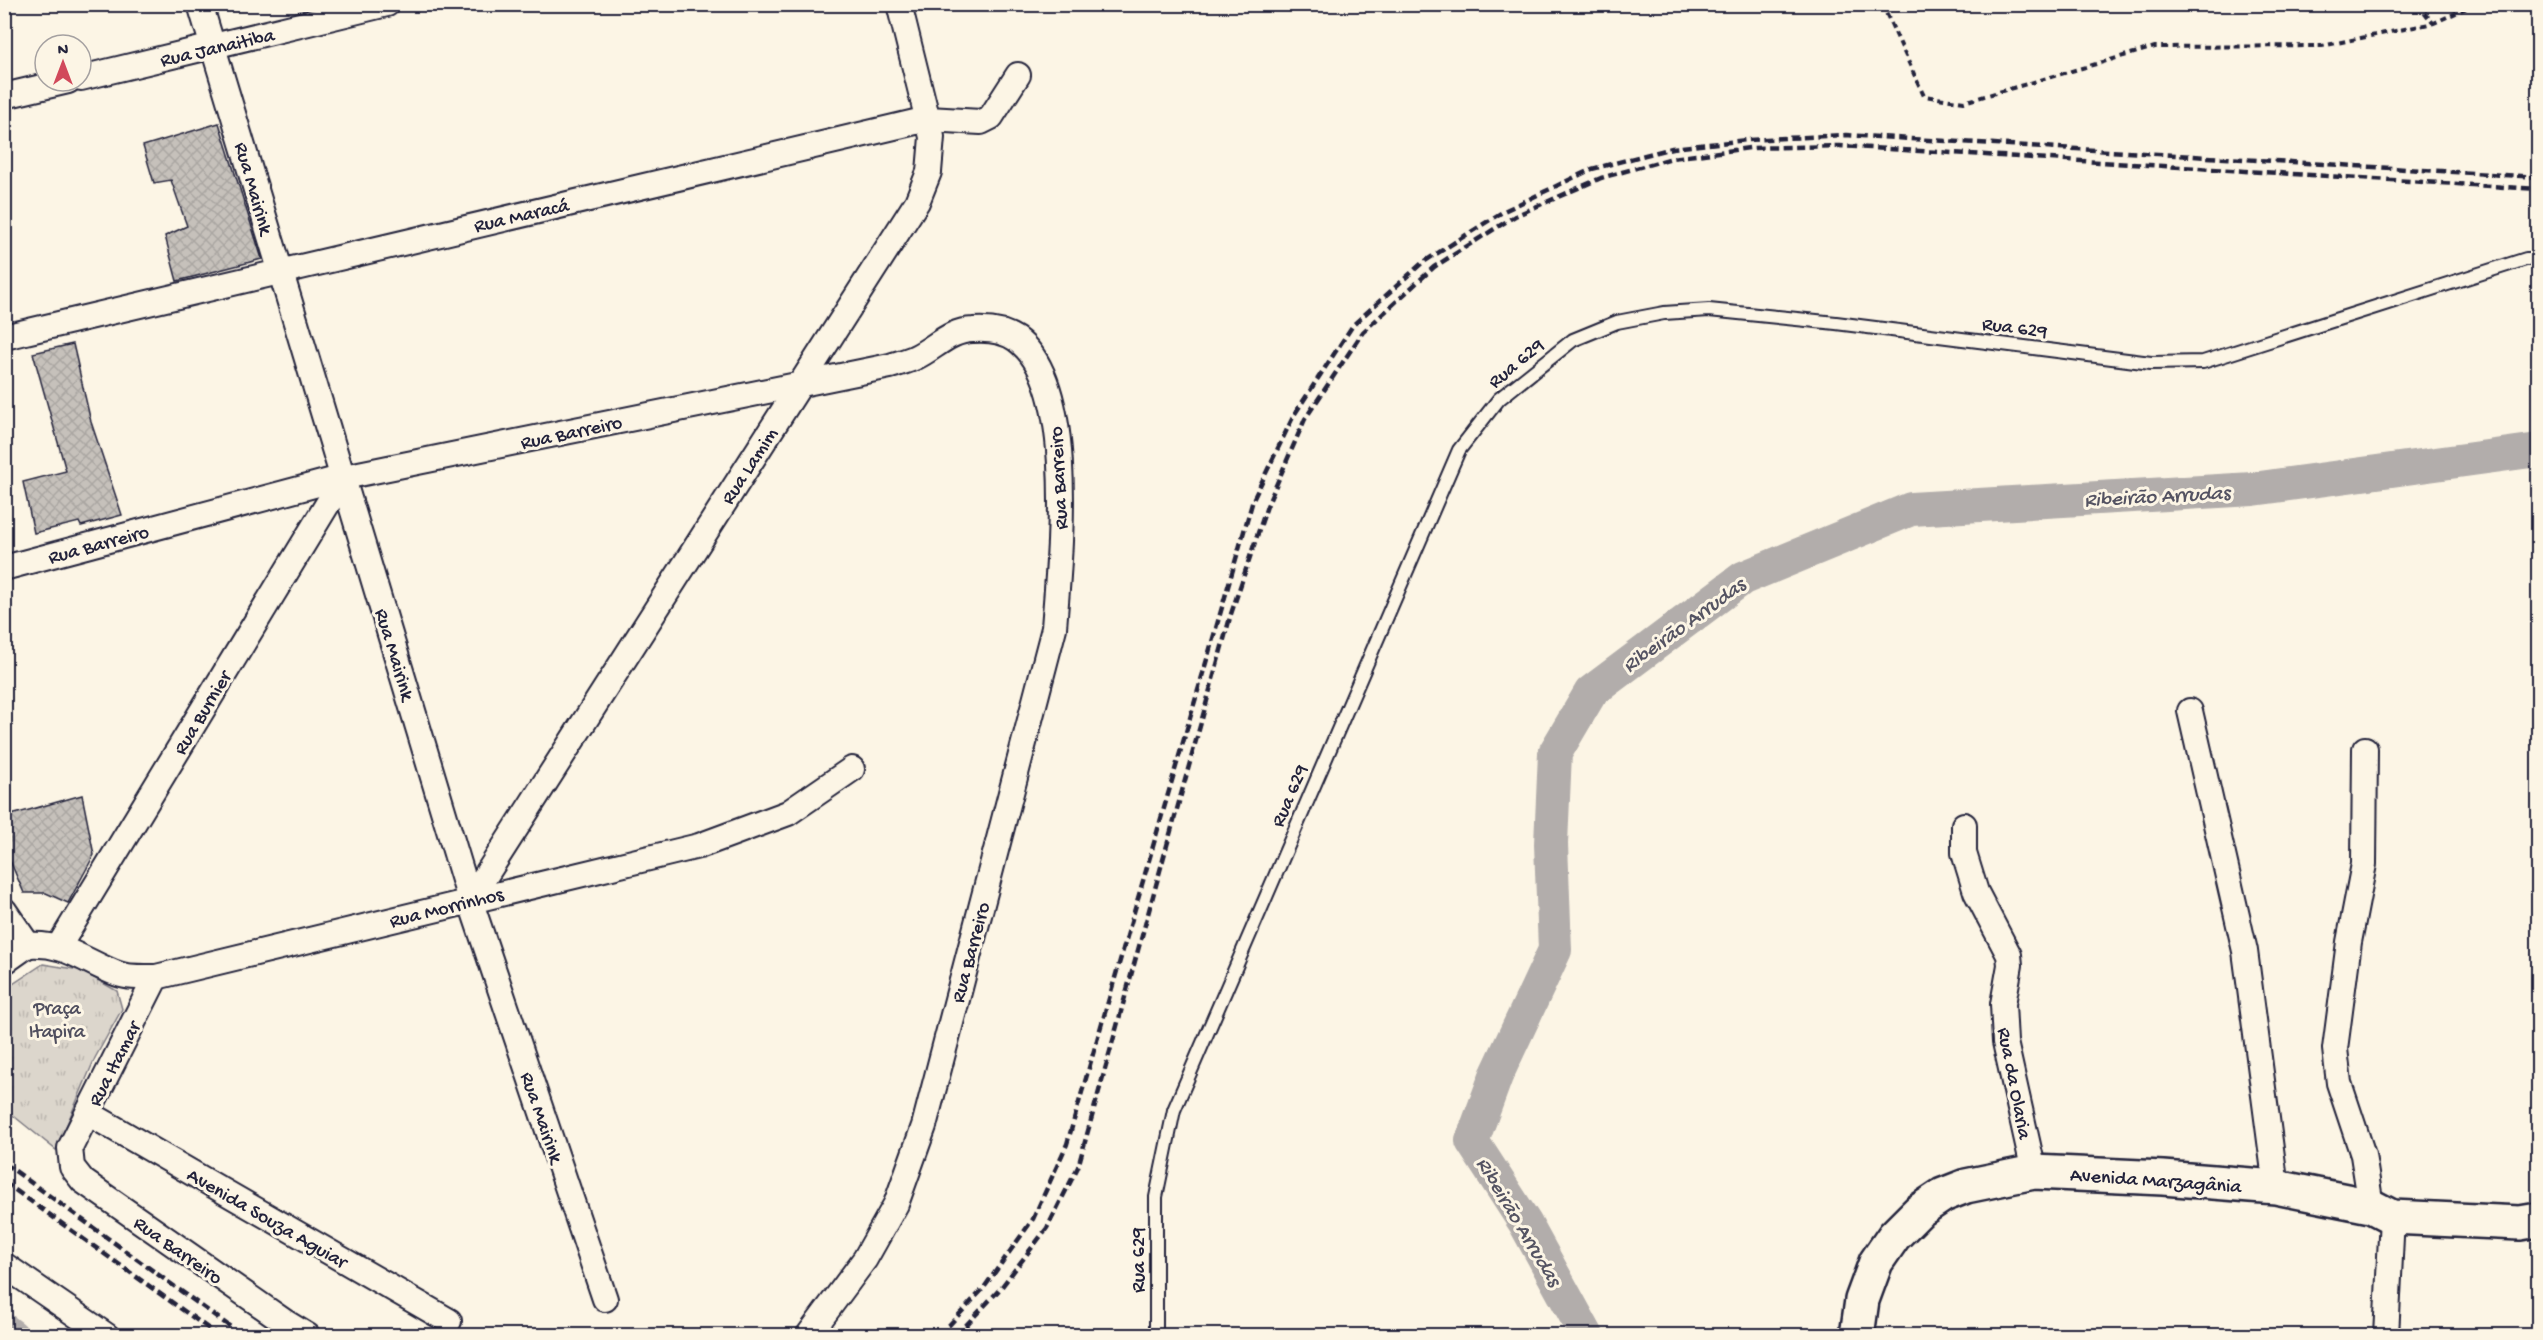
<svg xmlns="http://www.w3.org/2000/svg" width="2543" height="1340" viewBox="0 0 2543 1340" font-family="'Gochi Hand',sans-serif">
<style>
.park{fill:url(#park-tufts);stroke:#7f7c84;stroke-width:1.5}
.lines{fill:none;stroke-linecap:round;stroke-linejoin:round}
.river{stroke:#b2adab;stroke-width:34}
.building{fill:url(#building-cross-hatch);stroke:#22223b;stroke-width:1.5}
.lane-casing{stroke:#22223b;stroke-width:16}
.street-casing{stroke:#22223b;stroke-width:28}
.secondary-casing{stroke:#22223b;stroke-width:38}
.path{stroke:#22223b;stroke-width:4;stroke-dasharray:6 4.5;stroke-linecap:butt}
.lane{stroke:#fcf5e5;stroke-width:12}
.street{stroke:#fcf5e5;stroke-width:24}
.secondary{stroke:#fcf5e5;stroke-width:33}
.rail{stroke:#22223b;stroke-width:4.5;stroke-dasharray:9 4.5;stroke-linecap:butt}
.labels{text-anchor:middle;stroke-width:6;stroke-linejoin:round;paint-order:stroke}
.street-label{font-size:20px;fill:#22223b;stroke:#fcf5e5}
.park-label{font-size:20px;fill:#504f5f;stroke:#fcf5e5}
.water-label{font-size:21px;font-style:italic;fill:#545362;stroke:#fcf5e5}
</style>
<defs>
<pattern id="park-tufts" width="24" height="20" patternUnits="userSpaceOnUse" patternTransform="scale(1.5)"><rect width="24" height="20" fill="#dcd6cc"/><path d="M3 7l-1-3M5 7V3M7 7l1-3M15 17l-1-3M17 17v-4M19 17l1-3" fill="none" stroke="#bcb7b0"/></pattern>
<pattern id="building-cross-hatch" width="8" height="8" patternUnits="userSpaceOnUse" patternTransform="scale(1.5)"><rect width="8" height="8" fill="#c6c1bb"/><path d="M0 0l8 8M0 8l8-8" fill="none" stroke="#aaa6a2"/></pattern>
</defs>
<rect width="100%" height="100%" fill="#fcf5e5"/>
<filter id="ink" filterUnits="userSpaceOnUse"><feTurbulence type="fractalNoise" baseFrequency=".0167" numOctaves="2"/><feDisplacementMap in="SourceGraphic" scale="12" xChannelSelector="R" yChannelSelector="G"/><feConvolveMatrix kernelMatrix="1 2 1 2 8 2 1 2 1" color-interpolation-filters="sRGB"/></filter>
<g filter="url(#ink)">
<polygon class="park" points="43,964 80,970 117,991 122,1009 95,1058 56,1150 5,1109 4,990"/>
<g class="lines">
<g class="river">
<polyline points="4,1330 12,1336"/>
<polyline points="1587,1336 1525,1223 1472,1141 1496,1076 1555,950 1551,844 1555,753 1591,692 1743,578 1911,509 2253,489 2538,450"/>
</g>
</g>
<g class="building">
<polygon points="219,123 262,259 177,281 165,236 187,226 171,180 154,183 143,146"/>
<polygon points="73,344 91,422 122,515 81,526 79,522 34,533 23,482 66,471 33,353"/>
<polygon points="82,795 94,855 68,903 46,893 24,893 4,847 4,817"/>
</g>
<g class="lines">
<defs>
<polyline id="lane" points="1156,1336 1156,1197 1174,1110 1459,450 1499,399 1573,340 1617,322 1664,313 1709,310 1836,323 2151,363 2203,362 2526,259 2538,259"/>
<g id="street">
<polyline points="200,4 470,900 605,1299"/>
<polyline points="81,78 387,4"/>
<polyline points="4,96 68,81"/>
<polyline points="4,337 928,119 981,122 991,117 1018,75"/>
<path d="M 4,568 L 344,477 L 890,366 C 899,363 908,361 916,357 C 935,348 950,330 973,330 C 987,329 1004,331 1016,339 C 1079,384 1059,559 1054,628 L 924,1126 L 896,1204 L 865,1259 L 808,1336"/>
<polyline points="2190,711 2245,951 2276,1187"/>
<polyline points="2365,749 2364,864 2349,942 2335,1049 2339,1083 2363,1155 2371,1206"/>
<polyline points="1964,825 1964,853 1976,892 2009,955 2010,965 2003,1004 2005,1042 2034,1172"/>
<polyline points="470,900 917,202 929,172 932,137 899,4"/>
<polyline points="4,910 28,945"/>
<path d="M 28,945 C 65,942 85,962 118,974 C 129,978 143,977 156,977 L 699,846 L 788,813 L 852,769"/>
<polyline points="59,946 344,477"/>
<polyline points="4,962 28,945"/>
<polyline points="156,977 70,1148 72,1167 83,1181 285,1322 308,1336"/>
<polyline points="88,1113 449,1321"/>
<polyline points="4,1265 107,1336"/>
<polyline points="2386,1336 2392,1217"/>
</g>
<polyline id="secondary" points="1857,1336 1862,1300 1876,1262 1894,1236 1919,1211 1943,1195 1966,1186 2034,1172 2163,1178 2276,1187 2371,1206 2392,1217 2520,1223 2538,1220"/>
</defs>
<use href="#lane" class="lane-casing"/>
<use href="#street" class="street-casing"/>
<use href="#secondary" class="secondary-casing"/>
<g class="path">
<polyline points="1882,4 1924,96 1964,102 2155,47 2322,46 2434,23 2475,4"/>
<polyline points="2418,4 2433,23"/>
</g>
<use href="#lane" class="lane"/>
<use href="#street" class="street"/>
<use href="#secondary" class="secondary"/>
<g class="rail">
<polyline points="4,1163 243,1336"/>
<polyline points="4,1182 219,1336"/>
<polyline points="939,1336 983,1289 1033,1219 1067,1144 1253,500 1294,415 1353,325 1422,263 1504,211 1592,169 1672,148 1747,140 1846,135 2538,177"/>
<polyline points="956,1336 1000,1289 1047,1228 1078,1167 1231,614 1267,506 1305,419 1363,332 1434,267 1515,216 1601,178 1672,158 1750,148 1839,146 2538,189"/>
</g>
</g>
</g>
<g class="labels">
<g class="street-label">
<text transform="translate(217 46) rotate(-13)" y="7">Rua Janaitiba</text>
<text transform="translate(255 188) rotate(74)" y="7">Rua Mairink</text>
<text transform="translate(521 214) rotate(-13)" y="7">Rua Maracá</text>
<text transform="translate(2015 326) rotate(7)" y="7">Rua 629</text>
<text transform="translate(1515 362) rotate(-40)" y="7">Rua 629</text>
<text transform="translate(571 431) rotate(-12)" y="7">Rua Barreiro</text>
<text transform="translate(748 465) rotate(-57)" y="7">Rua Lamim</text>
<text transform="translate(1057 478) rotate(-93)" y="7">Rua Barreiro</text>
<text transform="translate(98 543) rotate(-15)" y="7">Rua Barreiro</text>
<text transform="translate(396 654) rotate(73)" y="7">Rua Mairink</text>
<text transform="translate(201 712) rotate(-59)" y="7">Rua Burnier</text>
<text transform="translate(1288 795) rotate(-67)" y="7">Rua 629</text>
<text transform="translate(446 906) rotate(-14)" y="7">Rua Morrinhos</text>
<text transform="translate(969 952) rotate(-75)" y="7">Rua Barreiro</text>
<text transform="translate(113 1063) rotate(-63)" y="7">Rua Itamar</text>
<text transform="translate(2016 1083) rotate(79)" y="7">Rua da Olaria</text>
<text transform="translate(543 1117) rotate(71)" y="7">Rua Mairink</text>
<text transform="translate(2156 1179) rotate(4)" y="7">Avenida Marzagânia</text>
<text transform="translate(268 1217) rotate(30)" y="7">Avenida Souza Aguiar</text>
<text transform="translate(179 1249) rotate(35)" y="7">Rua Barreiro</text>
<text transform="translate(1137 1260) rotate(-90)" y="7">Rua 629</text>
</g>
<g class="park-label">
<text x="57" y="1014">Praça<tspan x="57" dy="23">Itapira</tspan></text>
</g>
<g class="water-label">
<text transform="translate(2157 495) rotate(-3)" y="7">Ribeirão Arrudas</text>
<text transform="translate(1683 624) rotate(-36)" y="7">Ribeirão Arrudas</text>
<text transform="translate(1520 1221) rotate(59)" y="7">Ribeirão Arrudas</text>
</g>
</g>
<rect width="2543" height="1340" fill="none" stroke="#fcf5e5" stroke-width="24"/>
<rect x="12" y="12" width="2519" height="1316" fill="none" stroke="#22223b" stroke-width="2" filter="url(#ink)"/>
<g transform="translate(63 63)"><circle r="28" fill="#fcf5e5" stroke="#a5a1a1" stroke-width="1.5"/>
<path d="M0-4.5L10 22L0 15L-10 22Z" fill="#d1495b"/>
<text y="-9" font-size="16" font-weight="bold" text-anchor="middle" fill="#22223b">N</text>
</g>
</svg>
